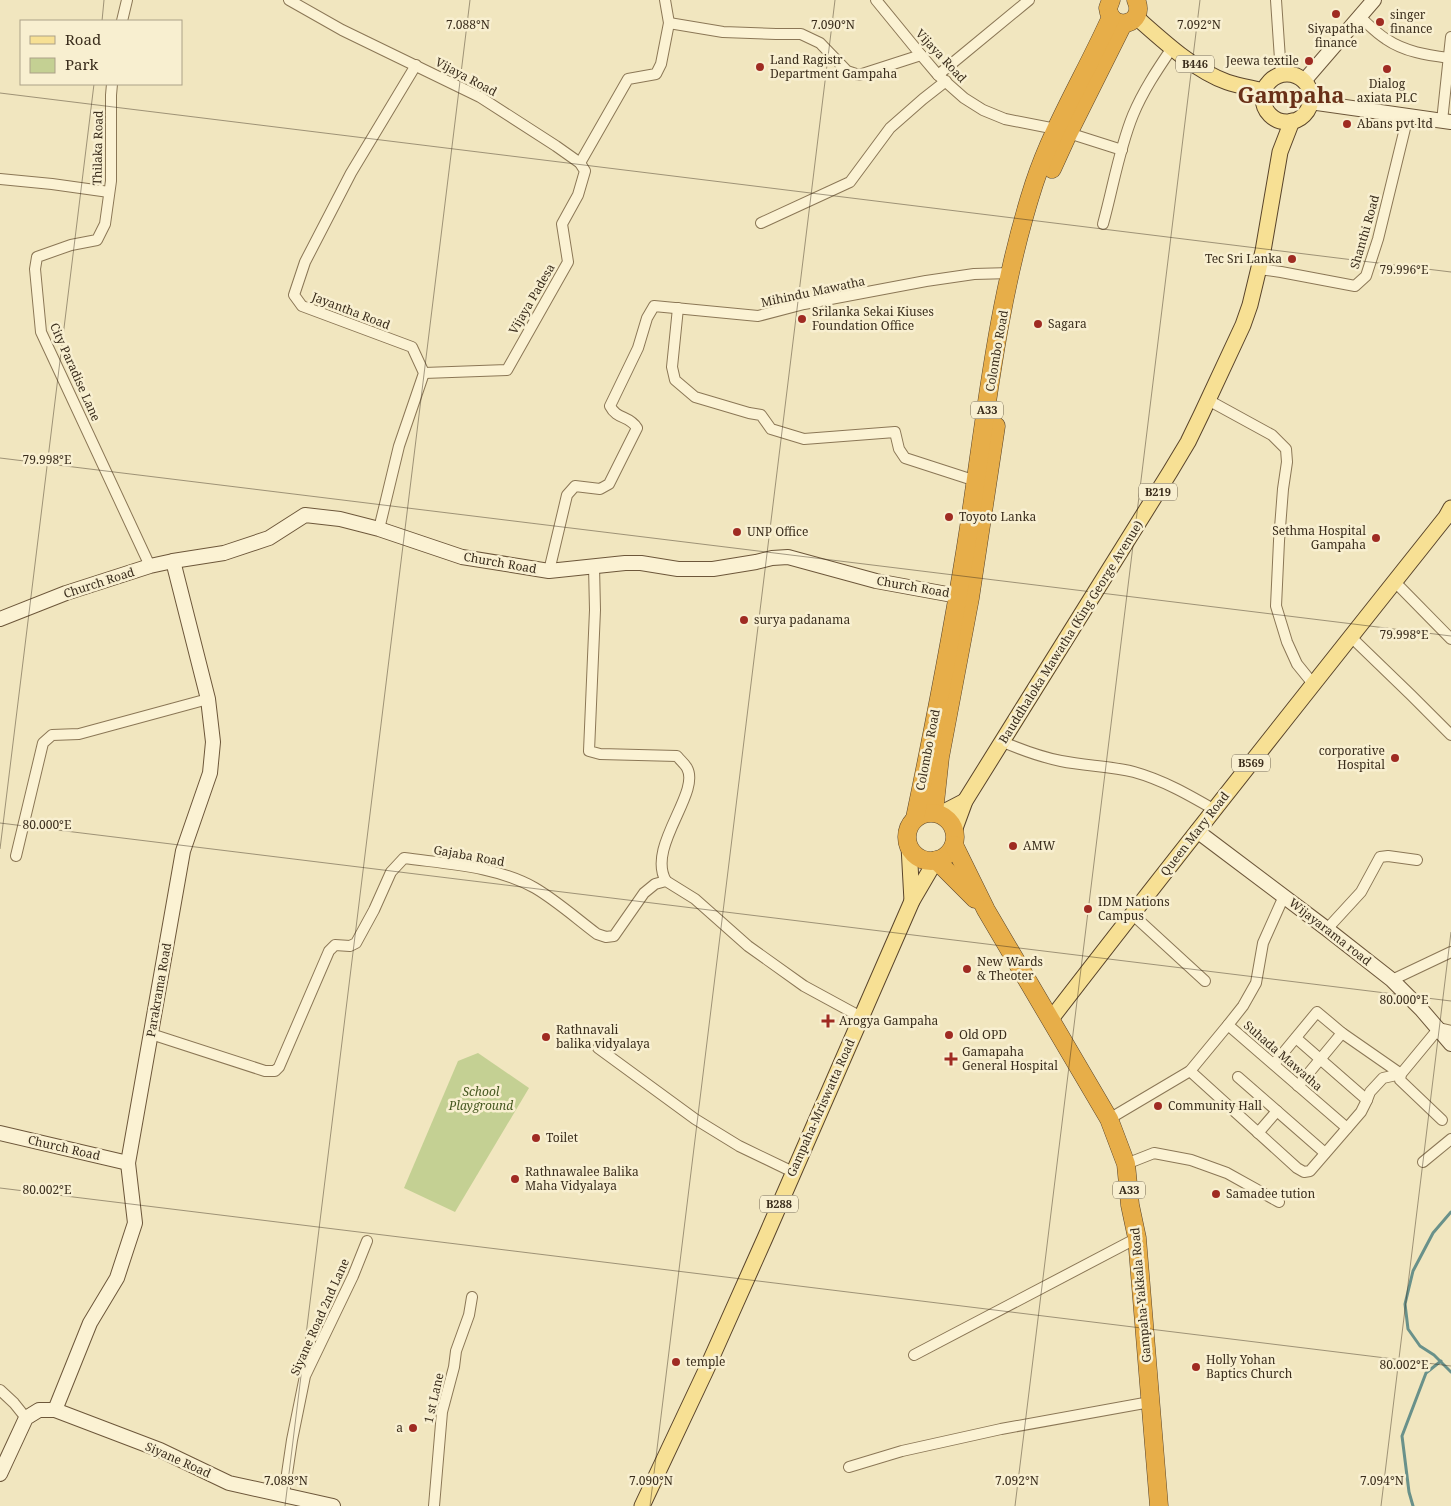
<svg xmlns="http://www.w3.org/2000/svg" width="1451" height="1506" font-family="'Noto Serif',serif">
  <rect width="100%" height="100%" fill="#f1e6bf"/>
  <path fill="#c4d093" d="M478,1053L529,1088L455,1212L404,1188L458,1061Z"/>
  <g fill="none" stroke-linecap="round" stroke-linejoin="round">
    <g stroke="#69918a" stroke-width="3">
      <path d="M1451,1212L1433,1233L1413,1271L1405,1304L1408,1329L1420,1346L1434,1355L1451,1372"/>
      <path d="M1413,1506L1409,1492L1402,1436L1426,1373L1441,1361"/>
    </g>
    <defs>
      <g id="street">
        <path d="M289,0L342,30L480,97L556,146L580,163L585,171L578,195L562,224L568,262L507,370L424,373"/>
        <path d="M876,0L921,55L938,75L964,98L983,110L1005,119L1056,129L1122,150"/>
        <path d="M1276,0L1281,74"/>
        <path d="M1359,16C1368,24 1376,33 1386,39C1405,52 1427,55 1449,58"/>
        <path d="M122,21L127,0"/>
        <path d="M669,23L723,32L776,34H801L820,43L847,71L859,75L921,55"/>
        <path d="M938,75L1029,0"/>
        <path d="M112,84L111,95V181L105,224L97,240L71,245L37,257L35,269L41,332L150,566"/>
        <path d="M1442,121L1451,37"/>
        <path d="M580,163L628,79L656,74L661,64L669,23L665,0"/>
        <path d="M0,179L52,184L109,192"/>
        <path d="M761,223L850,182L890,128L923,99L946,81"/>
        <path d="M1103,224C1113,188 1119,149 1133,115C1143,91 1157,70 1172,48"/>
        <path d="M1259,269L1281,272L1355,286L1366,276L1378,239L1408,116"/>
        <path d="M678,308L672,367L675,380L695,397L749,413L761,415L771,429L804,439L895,432L899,449L905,458L976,481"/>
        <path d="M1208,400L1272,435L1286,449L1287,462L1283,489L1279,541L1276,606L1287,642L1297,664L1314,685"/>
        <path d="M379,529L399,446L424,373L412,347L302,306L294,295L305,262L351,173L416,65"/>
        <path d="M594,566L595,610L589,751L600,754L677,756C680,760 685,764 687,768C701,793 646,847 666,881"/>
        <path d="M549,571L567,495L575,486L600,489L609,484L637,428C629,415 617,420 610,406L638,348L647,318L654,306L758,316L804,304L926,281L974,274L1011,273"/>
        <path d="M1395,582L1451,639"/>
        <path d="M1351,637L1411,695L1451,735"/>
        <path d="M1003,742C1022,750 1041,757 1061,761C1086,766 1111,766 1134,772C1163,780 1189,795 1215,810"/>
        <path d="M16,856L43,743L52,735L79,734L208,699"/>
        <path d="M1132,914L1205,981"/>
        <path d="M1327,929L1361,892L1380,857L1388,856L1417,860"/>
        <path d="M1392,980L1451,952"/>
        <path d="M1228,1025L1243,1006L1256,983L1263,943L1284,896"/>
        <path d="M151,1034L265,1071H275L279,1067L329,951L335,945L350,946L356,943L374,910L391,872L404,858C448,864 496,866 535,888C557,901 577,919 597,934L606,937L614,936L644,893L655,884L666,881L695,899L748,946L804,986L861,1017"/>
        <path d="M1296,1038L1367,1100"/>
        <path d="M598,1048L695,1119L739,1146L793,1172"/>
        <path d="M1190,1071L1297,1168L1304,1172L1310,1171L1361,1112L1367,1100L1370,1092L1383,1078L1401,1074L1342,1033L1317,1012L1274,1064"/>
        <path d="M1238,1077L1325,1153"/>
        <path d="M1298,1086L1342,1033"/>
        <path d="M1109,1119L1190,1071L1228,1025L1347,1128"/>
        <path d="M1442,1120L1400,1080L1401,1074L1439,1028L1451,1031"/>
        <path d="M1258,1133L1277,1111"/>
        <path d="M1423,1162L1451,1139"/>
        <path d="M1126,1164L1154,1153L1191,1160L1227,1173L1279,1202"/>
        <path d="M914,1355L1137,1238"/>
        <path d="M0,1390L14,1403L26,1418"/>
        <path d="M849,1467L902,1451L1001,1429L1150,1402"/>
        <path d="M284,1494L292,1440L305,1376L353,1276L367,1241"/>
        <path d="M434,1506L442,1412L454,1367L456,1351L469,1315L472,1297"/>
      </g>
      <g id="secondary">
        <path d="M1304,81L1374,0"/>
        <path d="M1310,102L1451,122"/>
        <path d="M0,619L66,593L150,566L173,561L224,553L269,538L305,515L340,519L379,529L462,557L549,571L625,563H641L678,569H713L756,562L772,558L788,557L876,581L958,596"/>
        <path d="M1197,831L1327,929L1392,980L1421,1009L1451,1044"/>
        <path d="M0,1133L128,1163"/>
        <path d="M55,1410L90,1323L117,1278L135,1223L128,1163L183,851L210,773L213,742L208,699L173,561"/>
        <path d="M0,1474L26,1418L39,1410H55L160,1450L229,1483L333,1506"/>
      </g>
      <g id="primary">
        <path d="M1136,17C1161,39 1195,71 1227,82C1239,86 1252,88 1264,91"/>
        <circle cx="1287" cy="98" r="24"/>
        <path d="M940,814L965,801"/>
        <path d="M954,831L965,801L1170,472L1188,442L1202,413L1243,325L1250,305L1263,251L1280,152L1292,121"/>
        <path d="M909,846L912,901"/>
        <path d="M1051,1019C1181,850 1314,683 1446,517L1451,508"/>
        <path d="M642,1506L707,1368L765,1238L912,901L936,860"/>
      </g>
      <g id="highway">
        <path d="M1111,0L1108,8C1111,34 1147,24 1136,0"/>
        <path d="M1052,169L1068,134L1123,24"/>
        <path d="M934,812L940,757L970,598L996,426"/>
        <circle cx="931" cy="837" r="24"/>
        <path d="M915,818C935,722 954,625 969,527C986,413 998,295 1034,184C1053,126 1086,73 1111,17"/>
        <path d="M954,845L986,910L1109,1119L1126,1164L1130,1205L1137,1238L1159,1506"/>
        <path d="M936,860L975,899"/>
      </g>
    </defs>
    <use href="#street" stroke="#8b7756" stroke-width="12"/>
    <use href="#secondary" stroke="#6d573a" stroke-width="16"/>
    <use href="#primary" stroke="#59442b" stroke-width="17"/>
    <use href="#highway" stroke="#59442b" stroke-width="19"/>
    <use href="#street" stroke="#fbf2d3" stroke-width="10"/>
    <use href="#secondary" stroke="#fbf2d3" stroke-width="14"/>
    <use href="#primary" stroke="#f7e094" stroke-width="15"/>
    <use href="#highway" stroke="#e7ae49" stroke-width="18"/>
  </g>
  <path fill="none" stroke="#3a2d1c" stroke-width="1" stroke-opacity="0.45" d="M102,21L104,0M0,93L1451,272M0,458L1451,636M0,823L1451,1001M0,849L94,84M0,1188L1451,1366M285,1506L470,0M650,1506L835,0M1015,1506L1200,0M1381,1506L1451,932"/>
  <g fill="#9f2b22" stroke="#f8efd0" stroke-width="2">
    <circle cx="1336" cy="14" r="5"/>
    <circle cx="1380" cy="22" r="5"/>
    <circle cx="1309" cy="61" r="5"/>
    <circle cx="760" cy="67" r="5"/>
    <circle cx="1387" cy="69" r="5"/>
    <circle cx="1347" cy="124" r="5"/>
    <circle cx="1292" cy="259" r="5"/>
    <circle cx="802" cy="319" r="5"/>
    <circle cx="1038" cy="324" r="5"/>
    <circle cx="949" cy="517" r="5"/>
    <circle cx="737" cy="532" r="5"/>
    <circle cx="1376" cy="538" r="5"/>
    <circle cx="744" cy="620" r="5"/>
    <circle cx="1395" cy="758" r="5"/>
    <circle cx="1013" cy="846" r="5"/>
    <circle cx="1088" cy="909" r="5"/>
    <circle cx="967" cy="969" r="5"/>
    <path d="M825.5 1013.5h5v5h5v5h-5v5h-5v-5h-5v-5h5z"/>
    <circle cx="949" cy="1035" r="5"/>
    <circle cx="546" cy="1037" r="5"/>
    <path d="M948.5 1051.5h5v5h5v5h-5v5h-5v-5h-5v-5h5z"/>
    <circle cx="1158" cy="1106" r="5"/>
    <circle cx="536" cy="1138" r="5"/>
    <circle cx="515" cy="1179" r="5"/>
    <circle cx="1216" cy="1194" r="5"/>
    <circle cx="676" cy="1362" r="5"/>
    <circle cx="1196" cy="1367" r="5"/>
    <circle cx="413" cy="1428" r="5"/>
  </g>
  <g text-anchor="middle" stroke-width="5" stroke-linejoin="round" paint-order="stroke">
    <g fill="#f8efd0" stroke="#736752" stroke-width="1">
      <rect x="1176" y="55.5" width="38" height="17" rx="4"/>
      <rect x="971" y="401.5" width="32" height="17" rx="4"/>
      <rect x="1139" y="483.5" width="38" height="17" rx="4"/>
      <rect x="1232" y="754.5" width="38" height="17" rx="4"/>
      <rect x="1113" y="1181.5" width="32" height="17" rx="4"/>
      <rect x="760" y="1195.5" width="38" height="17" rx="4"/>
    </g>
    <g font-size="11" font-weight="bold" fill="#3a2d1c">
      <text x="1195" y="68">B446</text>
      <text x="987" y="414">A33</text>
      <text x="1158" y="496">B219</text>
      <text x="1251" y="767">B569</text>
      <text x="1129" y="1194">A33</text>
      <text x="779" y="1208">B288</text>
    </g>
    <g font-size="12" fill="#3a2d1c" stroke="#f8efd0" text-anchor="start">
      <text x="1390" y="19">singer<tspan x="1390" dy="14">finance</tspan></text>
      <text x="1336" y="33" text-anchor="middle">Siyapatha<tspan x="1336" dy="14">finance</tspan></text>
      <text x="770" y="64">Land Ragistr<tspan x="770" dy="14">Department Gampaha</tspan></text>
      <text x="1299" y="65" text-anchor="end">Jeewa textile</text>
      <text x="1387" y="88" text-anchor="middle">Dialog<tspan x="1387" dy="14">axiata PLC</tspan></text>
      <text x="1357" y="128">Abans pvt ltd</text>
      <text x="1282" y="263" text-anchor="end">Tec Sri Lanka</text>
      <text x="812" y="316">Srilanka Sekai Kiuses<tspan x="812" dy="14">Foundation Office</tspan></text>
      <text x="1048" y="328">Sagara</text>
      <text x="959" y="521">Toyoto Lanka</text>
      <text x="1366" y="535" text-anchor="end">Sethma Hospital<tspan x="1366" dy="14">Gampaha</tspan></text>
      <text x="747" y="536">UNP Office</text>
      <text x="754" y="624">surya padanama</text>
      <text x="1385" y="755" text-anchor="end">corporative<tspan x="1385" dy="14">Hospital</tspan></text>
      <text x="1023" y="850">AMW</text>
      <text x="1098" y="906">IDM Nations<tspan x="1098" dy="14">Campus</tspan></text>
      <text x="977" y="966">New Wards<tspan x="977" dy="14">&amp; Theoter</tspan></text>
      <text x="839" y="1025">Arogya Gampaha</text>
      <text x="556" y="1034">Rathnavali<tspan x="556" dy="14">balika vidyalaya</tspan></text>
      <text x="959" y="1039">Old OPD</text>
      <text x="962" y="1056">Gamapaha<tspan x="962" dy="14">General Hospital</tspan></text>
      <text x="1168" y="1110">Community Hall</text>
      <text x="546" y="1142">Toilet</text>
      <text x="525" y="1176">Rathnawalee Balika<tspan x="525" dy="14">Maha Vidyalaya</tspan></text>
      <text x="1226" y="1198">Samadee tution</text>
      <text x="1206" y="1364">Holly Yohan<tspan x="1206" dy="14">Baptics Church</tspan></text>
      <text x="686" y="1366">temple</text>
      <text x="403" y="1432" text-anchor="end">a</text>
    </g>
    <g font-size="12" fill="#3a2d1c" stroke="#f8efd0">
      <text transform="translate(941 56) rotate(47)" y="4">Vijaya Road</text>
      <text transform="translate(466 77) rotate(28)" y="4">Vijaya Road</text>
      <text transform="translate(98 148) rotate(-89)" y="4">Thilaka Road</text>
      <text transform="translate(1365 232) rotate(-74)" y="4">Shanthi Road</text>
      <text transform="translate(813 292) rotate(-12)" y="4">Mihindu Mawatha</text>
      <text transform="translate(532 299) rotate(-60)" y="4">Vijaya Padesa</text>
      <text transform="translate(351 311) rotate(21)" y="4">Jayantha Road</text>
      <text transform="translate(997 351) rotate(-80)" y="4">Colombo Road</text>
      <text transform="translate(75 372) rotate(66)" y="4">City Paradise Lane</text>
      <text transform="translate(500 563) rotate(10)" y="4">Church Road</text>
      <text transform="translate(99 583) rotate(-18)" y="4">Church Road</text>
      <text transform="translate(913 587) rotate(10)" y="4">Church Road</text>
      <text transform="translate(1071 632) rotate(-58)" y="4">Bauddhaloka Mawatha (King George Avenue)</text>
      <text transform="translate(928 750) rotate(-79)" y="4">Colombo Road</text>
      <text transform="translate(1195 834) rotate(-52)" y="4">Queen Mary Road</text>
      <text transform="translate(469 856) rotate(10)" y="4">Gajaba Road</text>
      <text transform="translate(1330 932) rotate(38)" y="4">Wijayarama road</text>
      <text transform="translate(159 990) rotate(-80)" y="4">Parakrama Road</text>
      <text transform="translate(1283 1056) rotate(41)" y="4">Suhada Mawatha</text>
      <text transform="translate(821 1108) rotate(-66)" y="4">Gampaha-Mriswatta Road</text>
      <text transform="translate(64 1148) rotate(13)" y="4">Church Road</text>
      <text transform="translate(1141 1295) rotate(-95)" y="4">Gampaha-Yakkala Road</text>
      <text transform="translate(320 1317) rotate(-66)" y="4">Siyane Road 2nd Lane</text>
      <text transform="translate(434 1398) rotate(-77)" y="4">1 st Lane</text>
      <text transform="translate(178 1460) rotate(24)" y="4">Siyane Road</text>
    </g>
    <g font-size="12" font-style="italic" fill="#465821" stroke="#f8efd0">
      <text x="481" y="1096">School<tspan x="481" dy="14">Playground</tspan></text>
    </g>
    <g font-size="22" font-weight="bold" fill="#693018" stroke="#f8efd0">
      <text x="1291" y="103">Gampaha</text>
    </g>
  </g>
  <g font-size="12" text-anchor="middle" fill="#3a2d1c" stroke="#f8efd0" stroke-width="5" stroke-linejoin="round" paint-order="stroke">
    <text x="468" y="29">7.088°N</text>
    <text x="833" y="29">7.090°N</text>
    <text x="1199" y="29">7.092°N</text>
    <text x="1404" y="274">79.996°E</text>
    <text x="47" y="464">79.998°E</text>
    <text x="1404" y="639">79.998°E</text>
    <text x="47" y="829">80.000°E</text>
    <text x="1404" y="1004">80.000°E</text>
    <text x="47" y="1194">80.002°E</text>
    <text x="1404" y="1369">80.002°E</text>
    <text x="286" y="1485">7.088°N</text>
    <text x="651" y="1485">7.090°N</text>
    <text x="1017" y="1485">7.092°N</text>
    <text x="1382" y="1485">7.094°N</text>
  </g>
  <rect x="20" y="20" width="162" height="65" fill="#f8efd0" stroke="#aca188"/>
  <rect x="30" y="36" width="25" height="8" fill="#f7e094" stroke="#aca188"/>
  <text x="65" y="45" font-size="15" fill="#3a2d1c">Road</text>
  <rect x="30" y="58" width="25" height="15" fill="#c4d093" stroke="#aca188"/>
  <text x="65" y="70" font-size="15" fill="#3a2d1c">Park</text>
</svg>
